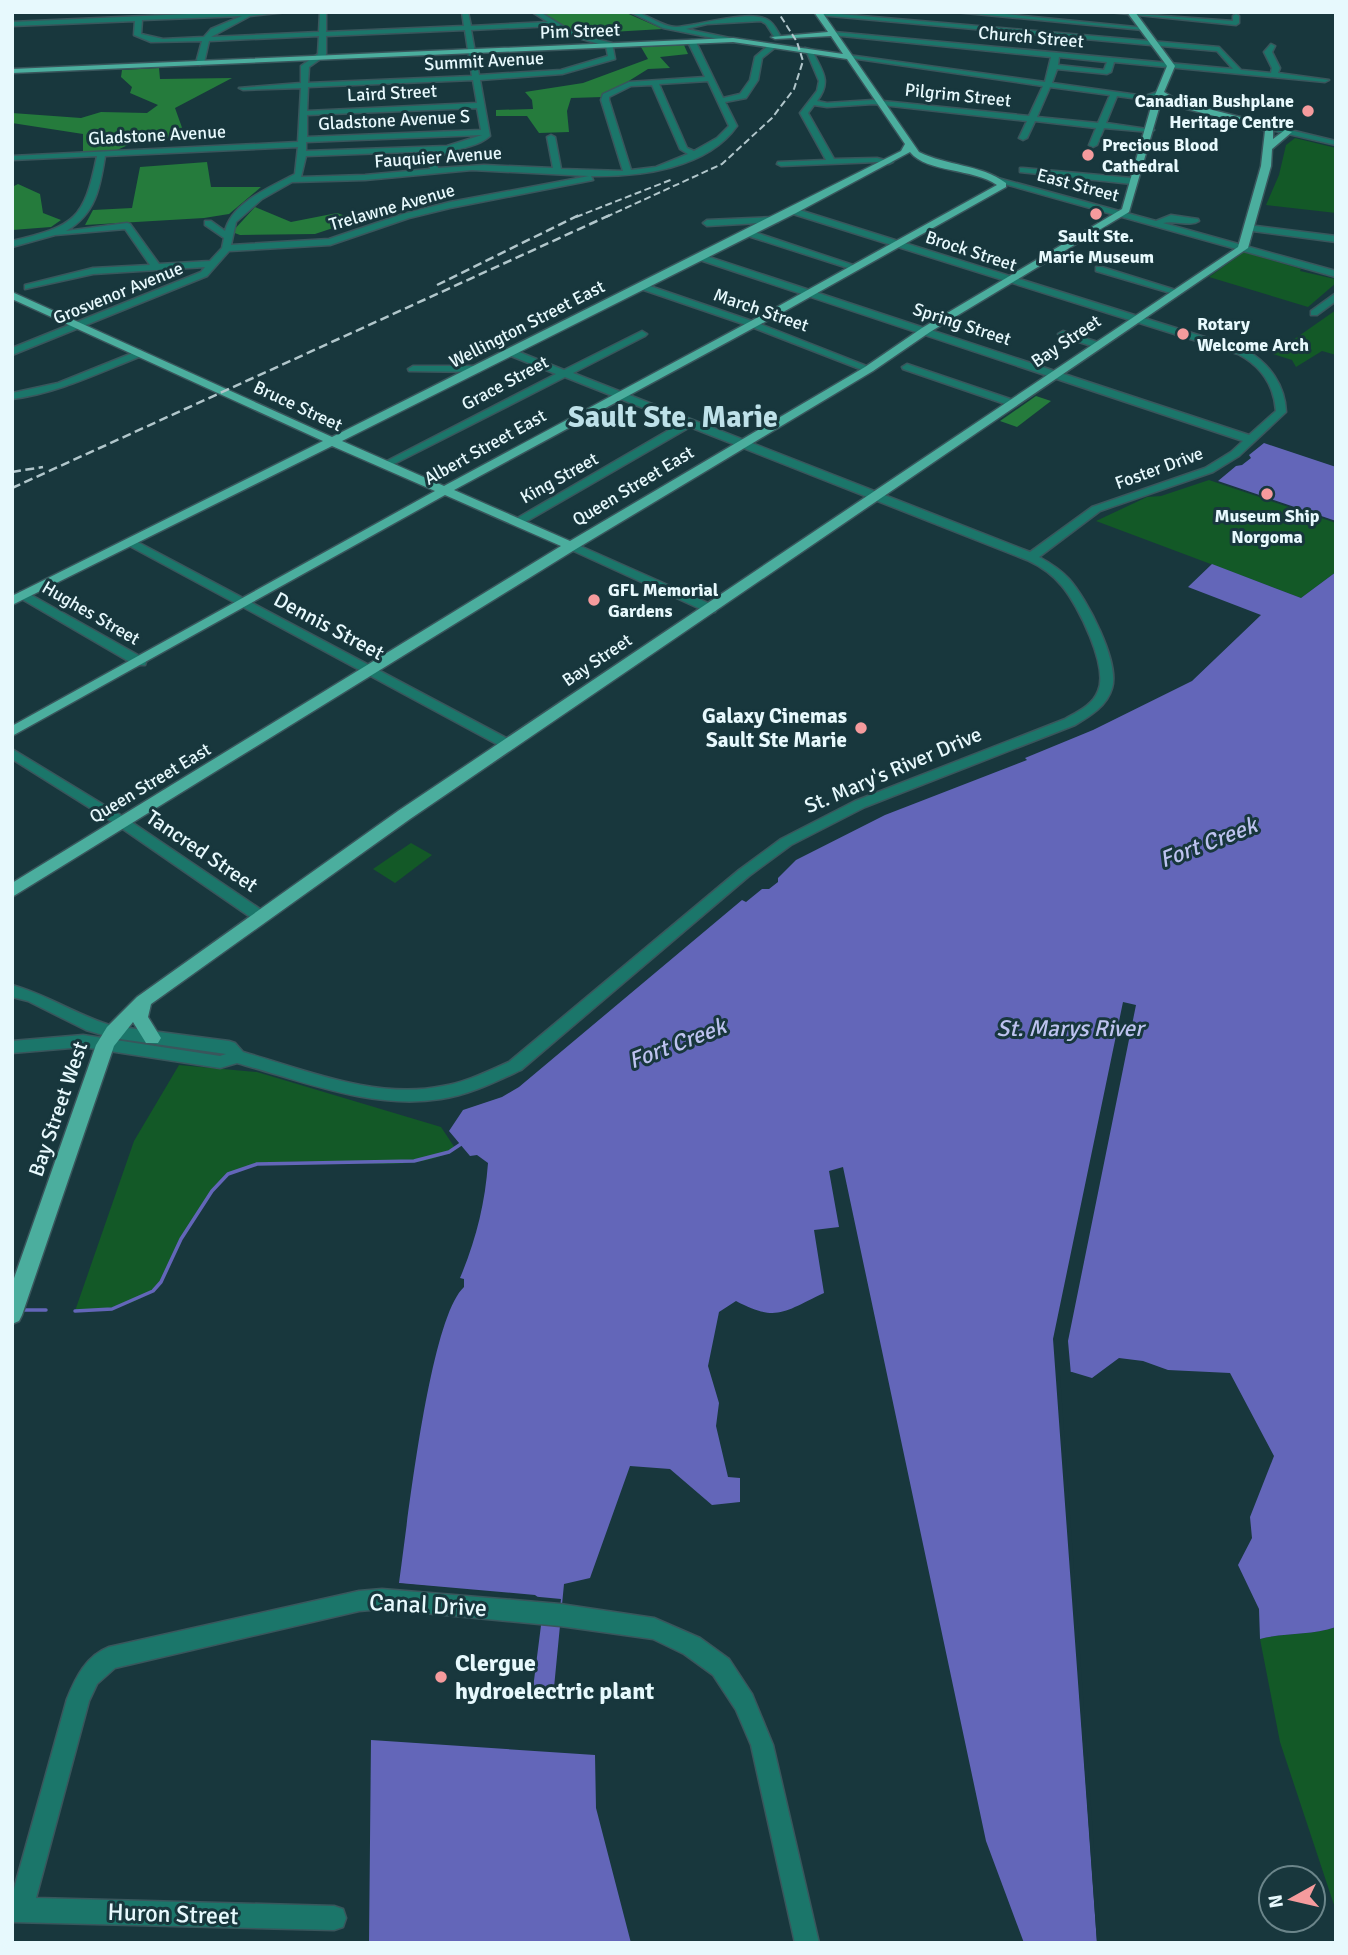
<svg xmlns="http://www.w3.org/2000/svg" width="1348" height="1955" font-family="Signika,sans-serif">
  <rect width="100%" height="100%" fill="#18373d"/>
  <g fill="#135927">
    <path d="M1295,138L1336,148V213L1266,205L1279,175L1286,145Z"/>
    <path d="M1244,252L1301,269L1300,271L1335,279L1336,283L1308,307L1209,277Z"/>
    <path d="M1336,310V355L1322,351L1296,367L1292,360L1273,354Z"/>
    <path d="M1209,480L1336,523V572L1301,598L1096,521L1147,497L1161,496Z"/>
    <path d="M411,843L432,855L395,883L373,869Z"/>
    <path d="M179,1065L257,1072L441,1127L455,1148C408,1184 290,1143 230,1174C219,1179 209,1195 203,1205C195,1217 186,1229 180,1241C173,1255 169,1272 159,1284C140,1307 103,1310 75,1311L134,1141Z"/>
    <path d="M1336,1627V1911L1280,1742L1260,1639C1287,1632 1310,1636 1336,1627Z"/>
  </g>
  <g fill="#257b3c">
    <path d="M539,12H624L663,29L576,34Z"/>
    <path d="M684,45L688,54L660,57L670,68L648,69L603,97L571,98L567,111L569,132L539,133L527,116H496V110L533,109L532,100L525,92L583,83L648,59L641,47Z"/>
    <path d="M159,68L160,79L232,78L175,108L185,136L137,141L117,150L83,153V134L12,123V113L81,118L101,112L147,113L158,105L130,93L132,87L121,77L122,70Z"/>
    <path d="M207,162L211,187H261L229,214L204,218L85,225L93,210L132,208L140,167Z"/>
    <path d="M18,184L40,194L43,213L61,220L51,227L12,230V187Z"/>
    <path d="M255,207L291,222L337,213L357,220L315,234L240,235L232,232Z"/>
    <path d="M1036,396L1051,401L1017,427L1000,421Z"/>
  </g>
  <g fill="#6366b9">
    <path d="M1264,443L1336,467V521L1218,481L1236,466L1242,465L1251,458L1249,455Z"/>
    <path d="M1212,564L1301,598L1336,572V1627C1310,1636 1287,1632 1260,1639L1259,1609L1238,1565L1252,1538L1250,1517L1274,1456L1230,1373L1168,1370L1143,1361L1119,1358L1092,1378L1072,1372L1057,1371L1097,1943H1024L986,1841L843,1167L829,1171L839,1227L814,1230L824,1293C785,1311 777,1323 736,1301L719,1312L708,1366L719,1403L716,1426L728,1477L740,1478V1502L712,1505L670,1469L630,1466L590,1578L564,1584L553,1698L532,1696L544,1602L535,1595L399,1583C407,1527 429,1319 464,1287V1279L460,1278C476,1240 485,1204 488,1163L477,1155L470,1156L449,1131L463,1110L502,1097L519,1087L742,900L746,902L762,889H769L778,882V878L796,860L885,815L1027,760L1025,758L1093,730L1192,681L1261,615L1188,587Z"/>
    <path d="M371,1740L595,1755L596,1808L631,1943H369Z"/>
  </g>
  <g fill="#18373d">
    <path d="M1123,1002L1136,1005L1068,1341L1071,1375H1060L1098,1904L1100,1943H1097L1053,1339Z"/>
    <path d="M395,1583L561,1599L558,1626L534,1599L398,1587Z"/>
  </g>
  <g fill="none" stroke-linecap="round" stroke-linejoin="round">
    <g stroke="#6366b9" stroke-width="3.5">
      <path d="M21,1310H46"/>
      <path d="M75,1311L112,1309L153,1291L161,1282L181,1239L212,1191L228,1174L257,1164L414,1161L449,1152L464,1142"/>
    </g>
    <defs>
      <g id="minor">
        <path d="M232,12H287L250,16L211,37L319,32L320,12H326V32L464,26L462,12H468L471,26L548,22L532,12H540L576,34L612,43L615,59L562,74L480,80L490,136C477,148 454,148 438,157V168L484,165L553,168L547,137L551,135L555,137L561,169L623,171L601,100L603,94L629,82L705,77L688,42L692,40L696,42L723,98L740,94L750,80L755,57L770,44L777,46L762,58L758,80L746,98L725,102L737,126C707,169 639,177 591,176L593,180L450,208L409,218L330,245L229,251L207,276L12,355V348L201,272L205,267L93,274L25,289V285L93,268L150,265L125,229L55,235L12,247V241C75,226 84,220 97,156L12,160V156L298,142L301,88L243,90L239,88L301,83V66L318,54L319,36L209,41L204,63L200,65L196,63L202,41L151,42L134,35L135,21L12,26V22ZM242,16L211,29L204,37L163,39L141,34L142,20ZM554,26L572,36L606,46L608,56L561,70L479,75L471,30ZM465,30L472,76L308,83L309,67L326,55V36ZM473,80L477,103L307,111L308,87ZM708,81L729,126L717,138L694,151L687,148L659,84ZM652,85L680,149L688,154L656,167L631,170L609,100V97L631,86ZM477,108L481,130L307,137V115ZM482,135L447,146L306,151V142ZM298,147L295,174C271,187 232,202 225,231L211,221H205V225L224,238L222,248L210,261L159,264L130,224L127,223L66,231C96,214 100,187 105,156ZM437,151L430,156V169L365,175L301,177L306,156ZM472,170L589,176L450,202L403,214L329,239L231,245L236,222L262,199L292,182L365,180Z"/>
        <path d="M630,12C647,12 660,27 676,27C697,26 750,9 768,20C774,23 777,31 781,37L775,38L766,24L761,21L707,24L686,29L735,39L733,42L663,28Z"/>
        <path d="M816,12L1219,47L1241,70L1271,73L1272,68L1264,52L1271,44L1275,46L1272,52L1280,68L1278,73L1329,80L1325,82L1114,62L1111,72L1107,74L1057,69L1052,83L1145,96L1160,91L1164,93L1146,100L1117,96L1106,123L1154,130L1150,132L1104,128L1097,145L1093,147L1089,145L1096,128L1035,121L1027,138L1023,140L1019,138L1027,121L873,104L827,107L814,105L808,113L834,159L877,158L893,162L889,164L877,162L781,166L777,164L778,162L826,160L800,113L817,91L819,81L805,48L812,50C821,70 833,80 817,101L827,103L873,100L1029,116L1043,86L844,57L848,55L1045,82L1051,57L832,35L834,32L1233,69L1217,51L819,15ZM1059,57L1107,62L1104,70L1058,65ZM1050,87L1110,95L1098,123L1037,117Z"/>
        <path d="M955,12H984L1146,28L1143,30Z"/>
        <path d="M1109,12L1233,21V16L1236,14L1239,16V23L1236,25Z"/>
        <path d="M1261,123L1336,141V145L1258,127Z"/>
        <path d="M1023,168L1132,178L1136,181L1132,184L1020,172V168Z"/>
        <path d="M987,175L1156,221L1171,215L1198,219L1199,221C1190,227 1175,220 1163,223L1336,271V277L987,179Z"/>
        <path d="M793,208L1246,350C1269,363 1285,385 1286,412L1239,456L1213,472L1100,511L1039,557C1050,563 1061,570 1069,579C1087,599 1120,662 1112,688C1107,706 1090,716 1075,725L865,807L791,845L749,876L521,1070C495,1082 469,1095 441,1099C371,1110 303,1081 237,1063L220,1068L83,1047L12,1053V1041L83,1035L220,1056L226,1054L113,1038L86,1030L28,1001L12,997V985C48,995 78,1016 113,1026L229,1041L235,1043L243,1052C306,1070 376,1100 443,1086C467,1082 488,1071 509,1062L739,870L781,839L855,801L1065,719C1077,712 1093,705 1098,691C1109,667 1078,605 1062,586C1052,574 1040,566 1027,560L690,427L522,524H514V520L681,423L565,377L390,466L381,464L556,374L506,354V350H514L564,370L642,331L647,334L645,336L573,373L1030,552L1092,507L1205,468L1231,452L1243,441L697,259L695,257L700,254L1249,435L1276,411C1274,385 1261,366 1238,354L790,213V209Z"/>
        <path d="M775,217L779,220L778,222L707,226L703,223L707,220Z"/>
        <path d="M1248,225L1336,236V242L1245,230L1244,228Z"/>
        <path d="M745,231H751L859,267L851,269L745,235Z"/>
        <path d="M1096,267H1102L1182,292L1174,294L1096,271Z"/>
        <path d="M641,283L755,322L874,369L865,371L749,326L638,288L636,286Z"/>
        <path d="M1336,293V301L1317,315H1311V311Z"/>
        <path d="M1063,331L1101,343L1103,345L1098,348L1060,336L1058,334Z"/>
        <path d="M140,350L145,353L144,355C100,372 59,393 12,399V393L58,383Z"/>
        <path d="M907,364L1016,401L1017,403L1008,405L903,369L902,367Z"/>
        <path d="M413,366H479L484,369L479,372L409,371L408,369Z"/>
        <path d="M130,538L514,742L516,745L514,748H504L126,544L124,542Z"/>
        <path d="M571,542L715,606L717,609L715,612H707L567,548L565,546Z"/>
        <path d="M24,591L145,659L146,662L145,665H135L20,598V592Z"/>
        <path d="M12,749L127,819L266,913L269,917L266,921H256L117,825L12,759Z"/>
        <path d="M382,1589L560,1604L654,1618L700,1638L729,1659L752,1694L773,1745L819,1943H795L751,1745L736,1710L713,1675L684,1654L653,1639L560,1626L382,1609L359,1611L115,1668L97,1684L89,1701L36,1898L334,1906L343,1909L346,1918L343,1927L334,1930L12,1922V1896L67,1699C76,1677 86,1656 109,1647L359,1591Z"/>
      </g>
      <path id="major" d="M814,12H822L919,152C947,166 980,164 1006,183V187L785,311L454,490L570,541L865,367L922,328L1122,209L1153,100L1167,66L1127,12H1135L1175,66L1164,92L1181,102L1264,123L1273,130V139L1285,130L1292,132L1272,149L1271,166L1248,248L410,819L151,1004L148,1017L161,1038L158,1043H146L133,1022L114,1046L22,1315L19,1321L12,1324V1284L96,1045L107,1027L137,997L398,811L1238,247L1261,166L1265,131L1258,127L1175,106L1162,98L1129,212L930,332L873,371L576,549L12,897V883L561,546L445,495L12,736V726L435,491L332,446L12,605V596L323,441L12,299V292L332,437L901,151L905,144L847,59L733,42L12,73V69L733,38L843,54L831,36L775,39L771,37L828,32ZM910,152C927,173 973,168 997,185L777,307L444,486L342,441L796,213Z"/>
    </defs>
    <use href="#minor" stroke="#39565c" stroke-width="3"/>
    <use href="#major" stroke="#39565c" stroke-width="3"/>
    <use href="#minor" fill="#1b766a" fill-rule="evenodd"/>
    <use href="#major" fill="#4bae9e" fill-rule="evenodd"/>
    <g stroke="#b1c6cb" stroke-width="2" stroke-dasharray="7 3.5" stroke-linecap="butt">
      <path d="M576,217L673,179"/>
      <path d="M606,217L722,164L772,118L794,89L803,61L797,42L778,12"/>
    </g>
    <g stroke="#b1c6cb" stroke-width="2.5" stroke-dasharray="9 4.5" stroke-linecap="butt">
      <path d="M437,285L579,215"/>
      <path d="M12,472L43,467"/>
      <path d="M12,488L610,215"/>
    </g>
  </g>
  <g fill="#f59b9d" stroke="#18373d" stroke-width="2.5">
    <circle cx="1308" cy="111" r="7"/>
    <circle cx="1088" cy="155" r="7"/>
    <circle cx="1096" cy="214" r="7"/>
    <circle cx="1183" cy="334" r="7"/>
    <circle cx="1267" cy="494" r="7"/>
    <circle cx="594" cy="600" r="7"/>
    <circle cx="861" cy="728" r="7"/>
    <circle cx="441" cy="1677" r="7"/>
  </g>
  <g text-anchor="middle" stroke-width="6" stroke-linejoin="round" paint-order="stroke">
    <g font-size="18" fill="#e7f9fd" stroke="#18373d">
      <text transform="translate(580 31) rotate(-2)" y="6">Pim Street</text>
      <text transform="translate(1031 37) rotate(5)" y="6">Church Street</text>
      <text transform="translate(484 61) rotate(-3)" y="6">Summit Avenue</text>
      <text transform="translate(392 93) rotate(-3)" y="6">Laird Street</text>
      <text transform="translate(958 95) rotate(6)" y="6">Pilgrim Street</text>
      <text transform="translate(394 120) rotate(-3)" y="6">Gladstone Avenue S</text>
      <text transform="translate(157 135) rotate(-3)" y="6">Gladstone Avenue</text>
      <text transform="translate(438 157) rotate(-4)" y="6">Fauquier Avenue</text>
      <text transform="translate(1078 185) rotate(15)" y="6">East Street</text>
      <text transform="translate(392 207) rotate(-16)" y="6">Trelawne Avenue</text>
      <text transform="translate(971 251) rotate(18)" y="6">Brock Street</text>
      <text transform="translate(118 293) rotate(-22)" y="6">Grosvenor Avenue</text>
      <text transform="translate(761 310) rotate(19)" y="6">March Street</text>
      <text transform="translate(527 324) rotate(-27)" y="6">Wellington Street East</text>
      <text transform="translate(962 324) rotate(18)" y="6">Spring Street</text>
      <text transform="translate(1066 341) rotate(-34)" y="6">Bay Street</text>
      <text transform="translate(505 383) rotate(-28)" y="6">Grace Street</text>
      <text transform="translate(298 406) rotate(25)" y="6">Bruce Street</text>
      <text transform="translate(485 447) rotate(-29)" y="6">Albert Street East</text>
      <text transform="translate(1159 468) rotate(-20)" y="6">Foster Drive</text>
      <text transform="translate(559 478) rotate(-29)" y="6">King Street</text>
      <text transform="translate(633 486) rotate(-31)" y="6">Queen Street East</text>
      <text transform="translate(91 613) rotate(30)" y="6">Hughes Street</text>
      <text transform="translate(597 660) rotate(-34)" y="6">Bay Street</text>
      <text transform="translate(150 783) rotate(-31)" y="6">Queen Street East</text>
    </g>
    <g font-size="18" font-weight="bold" fill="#e7f9fd" stroke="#18373d" text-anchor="start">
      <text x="1294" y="107" text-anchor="end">Canadian Bushplane<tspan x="1294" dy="21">Heritage Centre</tspan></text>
      <text x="1102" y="151">Precious Blood<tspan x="1102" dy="21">Cathedral</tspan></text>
      <text x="1096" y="242" text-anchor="middle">Sault Ste.<tspan x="1096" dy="21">Marie Museum</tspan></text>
      <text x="1197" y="330">Rotary<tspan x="1197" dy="21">Welcome Arch</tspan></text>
      <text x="1267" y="522" text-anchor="middle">Museum Ship<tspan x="1267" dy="21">Norgoma</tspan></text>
      <text x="608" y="596">GFL Memorial<tspan x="608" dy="21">Gardens</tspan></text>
    </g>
    <g font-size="21" fill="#e7f9fd" stroke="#18373d">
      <text transform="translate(329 626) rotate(28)" y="7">Dennis Street</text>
      <text transform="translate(893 770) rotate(-23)" y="7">St. Mary's River Drive</text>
      <text transform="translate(202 851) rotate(34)" y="7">Tancred Street</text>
      <text transform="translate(58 1109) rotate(-71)" y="7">Bay Street West</text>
    </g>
    <g font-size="21" font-weight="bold" fill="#e7f9fd" stroke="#18373d" text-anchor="end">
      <text x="847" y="723">Galaxy Cinemas<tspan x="847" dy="24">Sault Ste Marie</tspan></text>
    </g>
    <g font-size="23" font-style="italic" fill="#bdc3ef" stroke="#18373d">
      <text transform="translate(1208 842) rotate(-21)" y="8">Fort Creek</text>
      <text x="1070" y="1036">St. Marys River</text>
      <text transform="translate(677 1043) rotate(-21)" y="8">Fort Creek</text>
    </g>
    <g font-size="24" fill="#e7f9fd" stroke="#18373d">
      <text transform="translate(428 1605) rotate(3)" y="8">Canal Drive</text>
      <text transform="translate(173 1914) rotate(2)" y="8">Huron Street</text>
    </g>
    <g font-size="24" font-weight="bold" fill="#e7f9fd" stroke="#18373d" text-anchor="start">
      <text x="455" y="1671">Clergue<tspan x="455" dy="28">hydroelectric plant</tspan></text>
    </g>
    <g font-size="30" font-weight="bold" fill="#bee1e9" stroke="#18373d">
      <text x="673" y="427">Sault Ste. Marie</text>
    </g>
  </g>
  <rect width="1348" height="1955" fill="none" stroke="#e7f9fd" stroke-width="28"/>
  <g transform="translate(1292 1899) rotate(262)"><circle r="33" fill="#18373d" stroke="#6b858a" stroke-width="2"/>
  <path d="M0-5L12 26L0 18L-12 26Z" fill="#f59b9d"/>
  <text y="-10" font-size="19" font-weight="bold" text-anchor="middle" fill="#e7f9fd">N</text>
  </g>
</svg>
